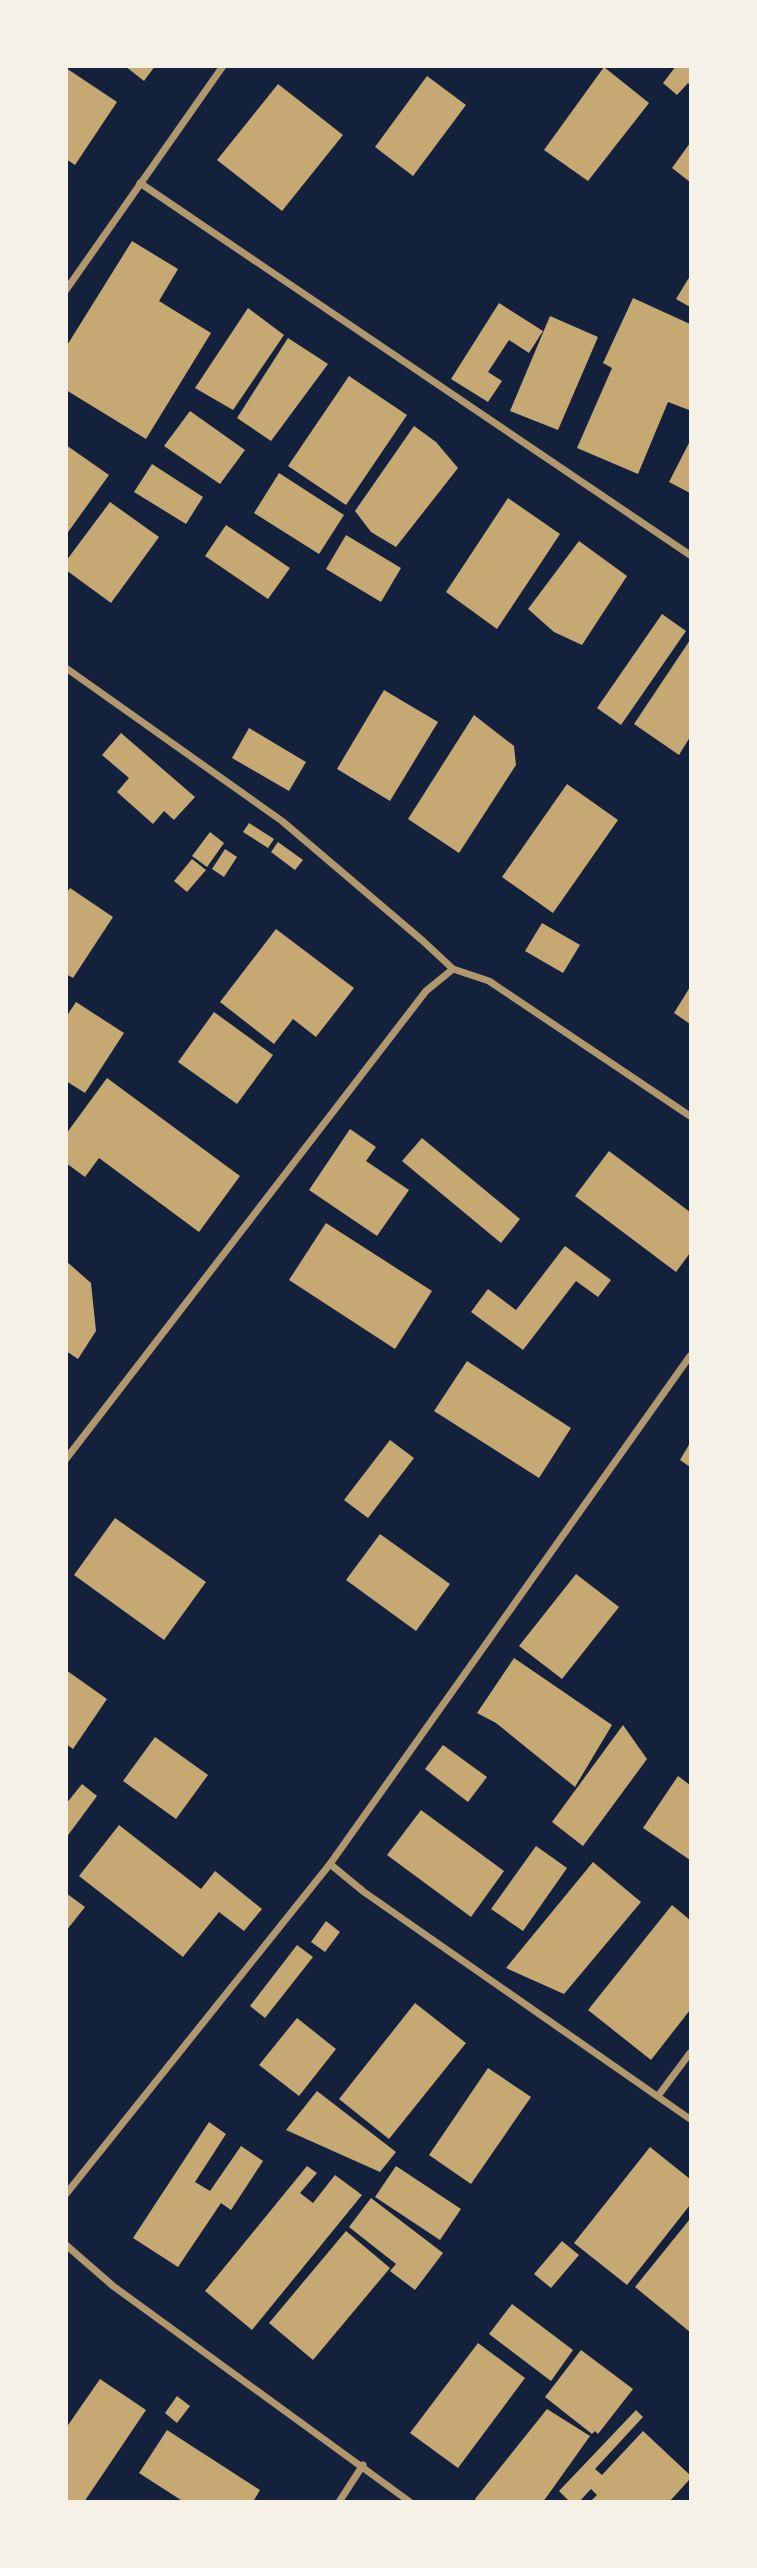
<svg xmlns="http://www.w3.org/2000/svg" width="757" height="2568" font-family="Jost,sans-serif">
  <rect width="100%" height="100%" fill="#14213d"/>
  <g fill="#c6a872">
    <path d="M125,66H155L144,81Z"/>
    <path d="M676,66H690V85L688,83L677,95L663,83Z"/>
    <path d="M604,67L649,103L588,181L544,150Z"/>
    <path d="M66,68L117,102L75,165L66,159Z"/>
    <path d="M427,76L466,105L413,176L375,147Z"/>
    <path d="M278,84L343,135L282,211L217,160Z"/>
    <path d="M690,143V182L672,168Z"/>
    <path d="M132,241L178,269L159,301L211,333L146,439L66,390V347Z"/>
    <path d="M690,276V307L676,299Z"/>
    <path d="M633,298L690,324V406L689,410L668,402L638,474L577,448L612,368L603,363Z"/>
    <path d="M499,303L543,331L529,353L509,340L488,372L502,381L488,402L451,379Z"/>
    <path d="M248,308L284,335L233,410L195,388Z"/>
    <path d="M550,316L598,337L558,430L510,411Z"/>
    <path d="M288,338L328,364L271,441L237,418Z"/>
    <path d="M349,376L407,415L346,505L288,466Z"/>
    <path d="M190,411L245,450L220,484L164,446Z"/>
    <path d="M414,426L436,442L458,468L396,547L371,532L355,511Z"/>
    <path d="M690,441V493L669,482Z"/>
    <path d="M66,445L109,475L66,535Z"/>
    <path d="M152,464L203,497L186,524L134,492Z"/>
    <path d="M279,473L344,515L319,554L254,513Z"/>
    <path d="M508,498L560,534L497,629L446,592Z"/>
    <path d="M110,502L159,537L111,603L66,570V561Z"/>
    <path d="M226,525L290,568L268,599L205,556Z"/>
    <path d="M346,535L401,568L381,602L326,569Z"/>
    <path d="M579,541L627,576L582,645L554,632L528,609Z"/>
    <path d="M662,614L686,631L621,725L597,708Z"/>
    <path d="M690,640V737L679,755L634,724Z"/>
    <path d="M384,690L438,722L390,801L337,769Z"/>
    <path d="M474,715L514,746L516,765L459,853L408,819Z"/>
    <path d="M249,728L306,762L289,791L232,758Z"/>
    <path d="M121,733L195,797L174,820L164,811L153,824L117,792L129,778L102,755Z"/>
    <path d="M567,784L618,820L553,913L502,877Z"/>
    <path d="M249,823L274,839L268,848L243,832Z"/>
    <path d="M210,832L224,843L207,867L192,856Z"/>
    <path d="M278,842L303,860L295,870L271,852Z"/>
    <path d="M225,849L237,857L224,877L212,869Z"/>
    <path d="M192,859L206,870L187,892L174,881Z"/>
    <path d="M70,888L113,917L73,978L66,974V894Z"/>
    <path d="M542,923L580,945L563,973L525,951Z"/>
    <path d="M276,929L354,988L316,1037L293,1019L274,1044L220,1002Z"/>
    <path d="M690,987V1024L674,1013Z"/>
    <path d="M76,1002L124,1033L85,1093L66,1081V1017Z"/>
    <path d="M214,1012L273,1055L237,1104L178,1062Z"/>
    <path d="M107,1078L240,1176L199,1232L99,1158L85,1177L66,1163V1134Z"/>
    <path d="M350,1129L376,1147L366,1161L409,1190L377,1236L309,1190Z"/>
    <path d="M422,1138L520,1219L501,1243L402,1161Z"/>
    <path d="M609,1151L690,1212V1253L676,1272L575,1196Z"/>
    <path d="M326,1223L432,1291L395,1349L289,1280Z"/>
    <path d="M565,1246L611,1280L598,1297L576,1281L523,1350L471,1312L488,1289L516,1310Z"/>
    <path d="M66,1261L91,1283L96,1331L78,1359L66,1351Z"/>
    <path d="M467,1361L571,1428L539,1478L434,1411Z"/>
    <path d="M390,1440L414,1458L368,1518L344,1500Z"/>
    <path d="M690,1443V1467L680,1460Z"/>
    <path d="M115,1518L206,1582L164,1640L74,1575Z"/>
    <path d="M380,1534L450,1584L416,1631L346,1580Z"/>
    <path d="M576,1574L619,1607L562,1679L519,1646Z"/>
    <path d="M514,1658L612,1725L575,1787L496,1723L477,1713Z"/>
    <path d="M66,1670L107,1699L73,1749L66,1744Z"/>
    <path d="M623,1725L647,1759L583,1846L552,1822Z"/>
    <path d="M155,1737L208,1775L176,1819L123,1781Z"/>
    <path d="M443,1745L487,1777L468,1802L425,1769Z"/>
    <path d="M678,1776L690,1785V1860L643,1828Z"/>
    <path d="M82,1784L97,1796L66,1838V1804Z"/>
    <path d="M421,1810L504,1871L471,1917L387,1855Z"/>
    <path d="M119,1825L201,1889L215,1871L262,1909L244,1931L219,1912L183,1957L79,1876Z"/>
    <path d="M536,1846L567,1868L523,1931L491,1909Z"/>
    <path d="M593,1862L641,1902L564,1994L506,1968Z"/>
    <path d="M66,1893L85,1907L66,1931Z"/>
    <path d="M672,1905L690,1920V2010L651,2060L588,2010Z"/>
    <path d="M326,1921L340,1932L325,1952L311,1942Z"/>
    <path d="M297,1945L313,1957L265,2018L250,2006Z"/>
    <path d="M415,2003L466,2043L389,2139L339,2099Z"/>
    <path d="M297,2018L336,2049L299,2096L259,2065Z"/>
    <path d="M488,2068L531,2097L471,2184L429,2155Z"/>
    <path d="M317,2091L396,2152L380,2172L286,2130Z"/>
    <path d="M209,2122L226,2134L195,2182L210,2191L241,2146L263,2161L231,2210L221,2203L178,2267L133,2238Z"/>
    <path d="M650,2147L690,2179V2205L627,2285L574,2243Z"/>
    <path d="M307,2166L317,2173L300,2193L313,2203L335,2175L362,2195L252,2330L205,2291Z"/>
    <path d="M396,2166L461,2209L440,2240L375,2197Z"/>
    <path d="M371,2198L443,2253L415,2290L390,2271L396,2264L349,2227Z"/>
    <path d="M690,2219V2332L635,2287Z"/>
    <path d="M346,2231L390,2268L313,2360L269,2323Z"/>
    <path d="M562,2241L579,2255L551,2288L534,2274Z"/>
    <path d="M512,2304L573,2350L551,2381L489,2334Z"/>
    <path d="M478,2343L525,2378L458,2468L410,2433Z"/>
    <path d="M581,2350L633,2389L598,2434L595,2431L592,2434L545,2397Z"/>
    <path d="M100,2379L146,2410L84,2502H69L66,2500V2428Z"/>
    <path d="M177,2396L190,2406L177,2423L165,2413Z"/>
    <path d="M547,2409L590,2436L543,2502H478L475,2499Z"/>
    <path d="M636,2410L643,2417L595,2469L602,2475L643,2431L690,2475V2479L669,2502H590L597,2495L591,2489L579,2502H570L559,2491Z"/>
    <path d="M167,2430L260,2490L253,2502H184L139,2473Z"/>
  </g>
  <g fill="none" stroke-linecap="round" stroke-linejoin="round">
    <g stroke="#b1986c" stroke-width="7">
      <path d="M140,183L690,555"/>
      <path d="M66,290L223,66"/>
      <path d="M66,668L282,821L423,941L453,969"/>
      <path d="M66,1459L426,991L453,969L489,981L690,1116"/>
      <path d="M330,1864L364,1892L690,2119"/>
      <path d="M658,2096L690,2053"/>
      <path d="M66,2194L330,1864L690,1356"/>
      <path d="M66,2245L113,2286L410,2502"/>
      <path d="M339,2502L363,2465"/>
    </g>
  </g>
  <rect width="757" height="2568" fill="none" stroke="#f6f1e7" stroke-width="136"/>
</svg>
